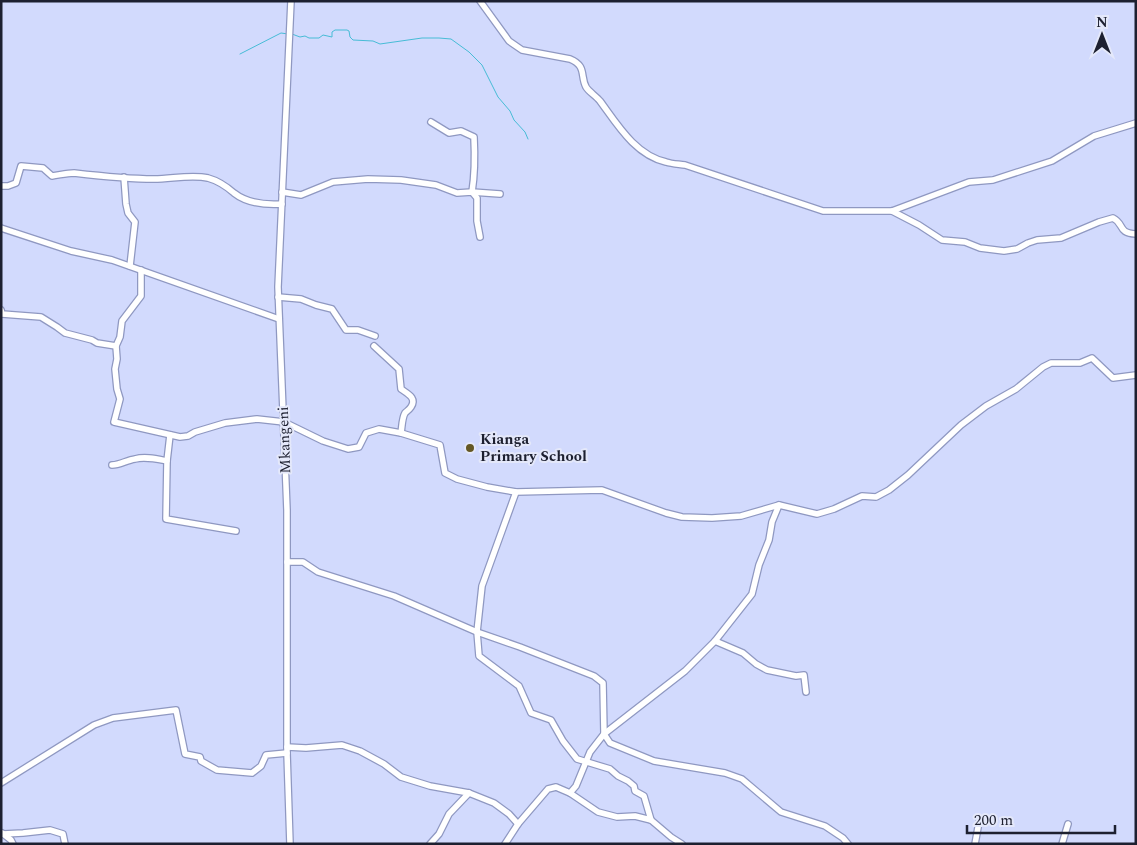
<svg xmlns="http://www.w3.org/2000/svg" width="1137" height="845" font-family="Spectral,serif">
  <rect width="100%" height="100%" fill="#d2dafd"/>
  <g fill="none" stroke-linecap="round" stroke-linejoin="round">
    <g stroke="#47bcd6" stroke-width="1">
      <path d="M292,34L300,37L305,36L309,38H319L323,35L332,37V32L335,30H347L349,31L350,37L353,40L373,41L380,44L422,38H439L451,39L469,52L482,65L498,97L510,111L514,120L525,132L528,139"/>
      <path d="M240,54L281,33L288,34"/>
    </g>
    <defs>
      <g id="minor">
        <path d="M480,1L509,41L522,50L570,59C587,66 580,76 586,87C589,92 596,96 600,101C617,124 635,155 666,162C672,164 678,164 685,165L823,211H892L969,182L993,180L1052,161L1094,136L1136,123"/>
        <path d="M431,122L449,133L461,131L474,137C475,156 475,173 472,192L477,198V221L480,237"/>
        <path d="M124,177L126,204L128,213L135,222L130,266"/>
        <path d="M1,186H8L16,183L21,166L43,168L52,176C60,175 66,173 74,173C100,176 128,179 154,179C172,179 191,174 208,178C219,181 226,186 234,193C248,204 266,205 282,204"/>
        <path d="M282,192L301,195L333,182L368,179L401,180L436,185L457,193L472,192L500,194"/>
        <path d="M892,211L919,225L942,240L965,242L980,248L1004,251L1017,249L1028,243L1037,240L1061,238L1099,222L1113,218C1125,224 1117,233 1136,234"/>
        <path d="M1,228L71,251L112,260L279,319"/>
        <path d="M141,270V296L122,321L120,337L116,346L117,359L115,369L117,389L120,399L114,422L180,437L188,436L195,432L225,423L257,419L284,422L323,441L348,449L359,447L366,433L379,429L401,433L440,445L445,473L457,479L487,487L516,492L602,490L666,513L682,517L712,518L741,516L779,505L817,514L834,509L862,496L876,497L889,490L908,475L961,425L986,406L1016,389L1043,367L1051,363H1080L1092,358L1113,378L1136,375"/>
        <path d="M278,297L301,299L316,305L332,309L346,330H358L375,336"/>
        <path d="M1,310L2,314L41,317L57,327L65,333L92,340L97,343L116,346"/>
        <path d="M374,346L399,369L401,389C408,394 417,398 411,407C409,410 407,411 405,413C402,418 402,427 401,433"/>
        <path d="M167,461L166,519L236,531"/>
        <path d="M112,465C120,465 127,460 135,459C145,456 157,459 167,461L170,435"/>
        <path d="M516,492L482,586L477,632L479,656L519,686L531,713L551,720L563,741L577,759L610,769L618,776L628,781L634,786L635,791L644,796L651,820"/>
        <path d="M287,562H303L318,572L394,596L477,632L520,647L594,676L603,683L604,734L610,743L654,761L725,773L742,779L781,812L825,826L843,838L848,844"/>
        <path d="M715,641L752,594L759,565L769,540L772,522L779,505"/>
        <path d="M287,747L306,748L342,745L360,751L384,764L401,777L430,786L469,793L494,803L509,814L518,824"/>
        <path d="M1,783L94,725L113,718L176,710L185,754L200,757L201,761L217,770L252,773L261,766L266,755L287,753"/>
        <path d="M570,793L576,786L590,752L604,734L685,671L715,641L743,653L756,664L767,670L796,676L804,675L806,692"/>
        <path d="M2,833L11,840L13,844"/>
        <path d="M3,834L23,833L50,830L63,834L65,844"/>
        <path d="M290,844L287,753V510L278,287L291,1"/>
        <path d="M430,844L439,834L449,814L469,793"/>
        <path d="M505,844L518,824L548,789L556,787L570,793L598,812L617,817L635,816L651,820L671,837L682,844"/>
        <path d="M975,844L979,822"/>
        <path d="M1062,844L1068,824"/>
      </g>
    </defs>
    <use href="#minor" stroke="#8f98c1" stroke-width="8"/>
    <use href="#minor" stroke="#fff" stroke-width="5.5"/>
  </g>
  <circle fill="#645724" stroke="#e4e8fa" stroke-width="2" cx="470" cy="448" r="5"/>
  <g text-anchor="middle" stroke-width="4" stroke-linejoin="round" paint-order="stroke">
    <g font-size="15" font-weight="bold" fill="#1d2030" stroke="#e4e8fa" text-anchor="start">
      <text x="480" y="444">Kianga<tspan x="480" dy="17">Primary School</tspan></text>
    </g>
    <g font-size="15" fill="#1d2030" stroke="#e4e8fa">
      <text transform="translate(284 440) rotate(-92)" y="5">Mkangeni</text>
    </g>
  </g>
  <rect width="1137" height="845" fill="none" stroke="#1d2030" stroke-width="5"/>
  <g transform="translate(1102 35)" stroke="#e4e8fa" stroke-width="4" paint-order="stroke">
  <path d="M0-4L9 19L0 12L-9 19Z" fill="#1d2030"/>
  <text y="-8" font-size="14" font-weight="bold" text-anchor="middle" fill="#1d2030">N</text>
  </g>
  <path d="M967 825v8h148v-8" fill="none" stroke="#1d2030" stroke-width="2.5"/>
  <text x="974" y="825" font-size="15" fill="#1d2030" stroke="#e4e8fa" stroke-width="4" paint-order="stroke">200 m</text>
</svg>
